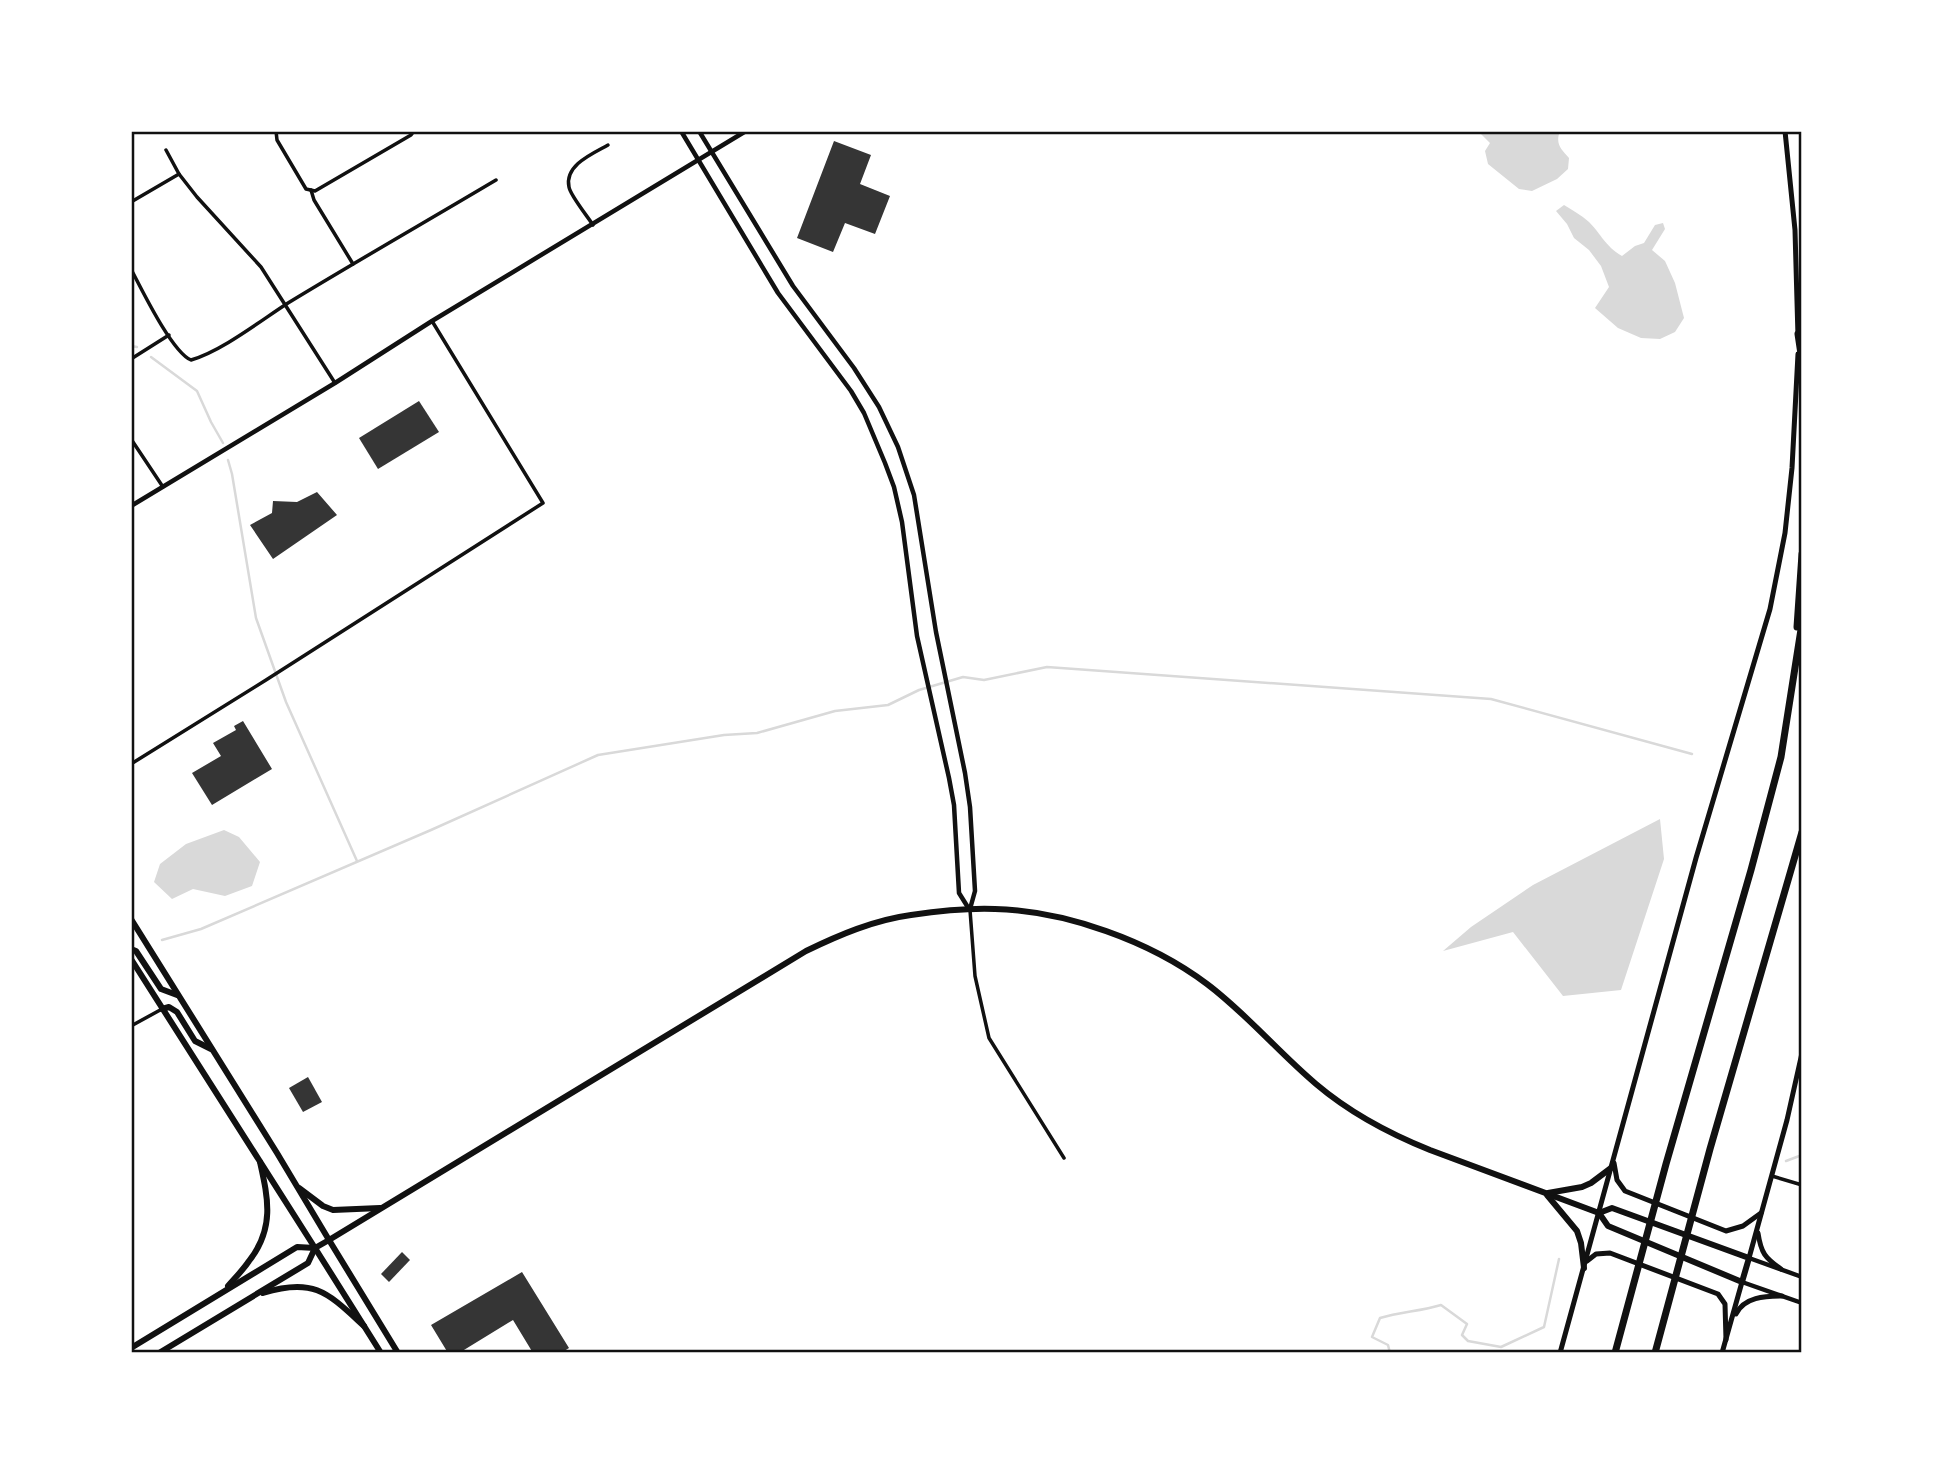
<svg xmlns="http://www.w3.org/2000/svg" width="1933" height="1484" font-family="Poppins,sans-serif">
  <rect width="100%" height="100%" fill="#fff"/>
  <g fill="#d9d9d9">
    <path d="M1478,131H1560C1555,144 1561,149 1569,158L1568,169L1557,179L1532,191L1519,189L1488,164L1485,151L1490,143Z"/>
    <path d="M1564,205C1572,210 1581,215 1589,222C1602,235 1604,245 1622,256L1635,246L1644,243L1655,225L1663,223L1665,229L1652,250L1665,261L1675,283L1684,318L1675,332L1660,339L1641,338L1618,328L1595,308L1609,287L1601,266L1589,250L1574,238L1567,224L1556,211Z"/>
    <path d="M1660,819L1664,859L1621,990L1563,996L1513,932L1443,951L1471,927L1533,885Z"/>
    <path d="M224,830L239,837L260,862L252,886L225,896L193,889L172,899L154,882L160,864L186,844Z"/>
  </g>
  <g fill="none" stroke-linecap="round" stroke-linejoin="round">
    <g stroke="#d9d9d9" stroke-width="2.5">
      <path d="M131,346L137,347"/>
      <path d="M151,357L197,391L211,422L223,443"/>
      <path d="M228,460L232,474L256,618L286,702L357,861"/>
      <path d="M162,940L201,929L431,830L598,755L724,735L757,733L835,711L888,705L919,690L963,677L984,680L1047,667L1491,699L1692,754"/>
      <path d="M1786,1161L1802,1155"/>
      <path d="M1390,1353L1388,1345L1372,1337L1380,1318C1401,1312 1421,1311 1441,1305L1467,1324L1462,1335L1468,1341L1501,1347L1544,1327L1559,1259"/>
    </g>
  </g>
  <g fill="#353535">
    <path d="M834,141L871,155L860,184L890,196L875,234L845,223L833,252L797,238Z"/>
    <path d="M419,401L439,432L378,469L359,438Z"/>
    <path d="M317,492L337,515L273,559L250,525L272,513L273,501L297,502Z"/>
    <path d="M243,721L272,769L212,805L192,773L221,756L213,743L236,730L234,726Z"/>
    <path d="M308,1077L322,1102L303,1112L289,1088Z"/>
    <path d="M402,1252L410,1260L389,1282L381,1274Z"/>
    <path d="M522,1272L569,1348L561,1353H533L513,1320L459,1353H448L431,1325Z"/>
  </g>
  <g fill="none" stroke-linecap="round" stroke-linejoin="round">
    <g stroke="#111" stroke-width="3.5">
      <path d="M276,131L277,140L306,189L315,191L411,135L414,131"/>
      <path d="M166,150L179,174L197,197L261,267L335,383"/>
      <path d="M311,190L314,200L353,264"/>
      <path d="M131,202L179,174"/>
      <path d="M593,225C588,217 570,195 569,187C564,165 594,153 608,145"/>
      <path d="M131,269C142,290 172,352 191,360C222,351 260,321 288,303C357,261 427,221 496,180"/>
      <path d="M131,359L169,335"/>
      <path d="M131,439L163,487"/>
      <path d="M131,764L266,680L543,503L432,321"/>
      <path d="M970,910L975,976L989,1038L1064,1158"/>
      <path d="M131,1026L162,1009"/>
      <path d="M1772,1176L1802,1185"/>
    </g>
    <g stroke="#111" stroke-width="4.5">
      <path d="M681,131L778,293L851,391L864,413L885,463L894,487L902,522L917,636L949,778L954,805L959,893L969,909"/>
      <path d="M699,131L793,286L854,368L879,407L898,447L914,495L936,632L965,773L970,807L975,891L970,909"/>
      <path d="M131,506L335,383L432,321L746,131"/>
      <path d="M1749,1258L1802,1277"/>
      <path d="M1742,1282L1802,1303"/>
    </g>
    <g stroke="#111" stroke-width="5">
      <path d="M1785,131L1795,230L1798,337"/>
      <path d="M1614,1163L1617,1180L1625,1191L1726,1231L1743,1226L1761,1213"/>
      <path d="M1758,1233C1761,1253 1765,1258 1781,1269"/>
      <path d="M1749,1258L1787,1120L1802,1053"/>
      <path d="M1587,1261L1596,1254L1610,1253L1718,1294L1725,1304L1726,1340"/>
      <path d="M1736,1314C1744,1297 1765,1296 1782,1296"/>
      <path d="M1560,1353L1696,858L1770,609L1785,533L1792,468L1798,354"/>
      <path d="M1722,1353L1742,1282"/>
    </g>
    <g stroke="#111" stroke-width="6">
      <path d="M131,919L277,1153L329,1240L806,951C839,935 874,920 911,915C938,911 968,908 995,909C1066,911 1150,941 1207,984C1247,1014 1278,1052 1316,1084C1349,1112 1390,1134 1430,1150L1599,1213L1608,1226L1742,1282L1749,1258L1612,1208L1599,1213"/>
      <path d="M131,949L136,951L161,989L177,995"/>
      <path d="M131,959L315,1248"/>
      <path d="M162,1009L169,1007L177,1012L195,1041L211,1049"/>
      <path d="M299,1188L323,1206L333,1210L380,1208"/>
      <path d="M1548,1193L1582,1187L1591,1183L1611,1168"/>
      <path d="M1547,1195L1577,1231L1581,1243L1584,1268"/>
    </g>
    <g stroke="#111" stroke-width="6">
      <path d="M315,1248L381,1353"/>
      <path d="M228,1286C235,1278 243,1270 249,1261C275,1228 268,1198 260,1162"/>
      <path d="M263,1293C314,1277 328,1293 364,1326"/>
      <path d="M131,1348L297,1247L315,1248"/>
      <path d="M159,1353L308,1263L315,1248L329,1240L398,1353"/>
    </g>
    <g stroke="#111" stroke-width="7">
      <path d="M1798,334L1802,361"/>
      <path d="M1797,627L1802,554"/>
      <path d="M1615,1353L1666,1164L1751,870L1781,757L1802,623"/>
      <path d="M1655,1353L1710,1149L1802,832"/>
    </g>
  </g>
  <rect width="1933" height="1484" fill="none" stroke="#ffffff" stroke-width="266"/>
  <rect x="133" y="133" width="1667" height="1218" fill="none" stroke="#111" stroke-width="2.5"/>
</svg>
